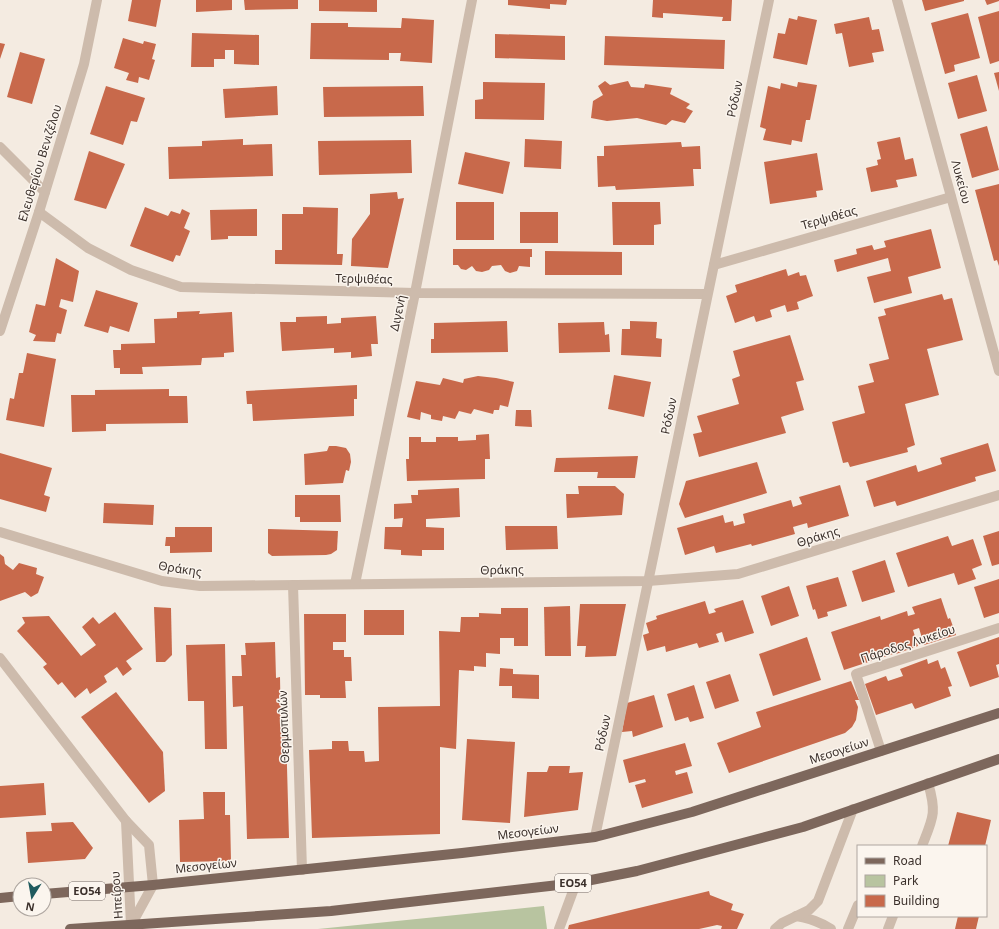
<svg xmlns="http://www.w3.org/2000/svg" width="999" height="929" font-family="'Noto Sans',sans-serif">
  <rect width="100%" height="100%" fill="#f4ebe1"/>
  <path fill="#b8c4a0" d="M544,906L547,929H318Z"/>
  <g fill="#c8694b">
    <path d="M132,0H161L156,27L128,21Z"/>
    <path d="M196,0H232V10L196,12Z"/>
    <path d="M244,0H298V9L245,10Z"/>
    <path d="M319,0H377V12L319,11Z"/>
    <path d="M508,0H567L566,5L550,4V9L508,5Z"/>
    <path d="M653,0H732L731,21H722L723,17L663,13V18L652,17Z"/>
    <path d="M922,0H964V1L925,11Z"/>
    <path d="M985,0H999V1L987,5Z"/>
    <path d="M999,11V61L990,64L978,17Z"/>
    <path d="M968,13L980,58L954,65L955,71L945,74L931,23Z"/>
    <path d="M798,16L817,20L807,65L773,58L778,33L785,34L789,18L797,20Z"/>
    <path d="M869,17L872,30L879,29L884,51L872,53L874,62L849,67L842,33L836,34L834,24Z"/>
    <path d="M402,18L434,20L432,63L400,61L401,53H389V60L310,59L311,23H348V27L401,28Z"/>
    <path d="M192,33L259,35V65L234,64V50H225V59H214V67H191Z"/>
    <path d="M495,34L565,36V60L495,58Z"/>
    <path d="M605,36L725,40L724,69L604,65Z"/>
    <path d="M123,38L143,44L144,41L156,44L152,59L155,60L149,80L139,77L138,83L126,80L129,73L114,68Z"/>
    <path d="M0,43L5,44L0,59Z"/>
    <path d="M20,52L45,59L32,104L7,97Z"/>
    <path d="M999,72V91L994,73Z"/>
    <path d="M977,75L987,111L958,119L948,83Z"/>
    <path d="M605,81L610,85L628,81L631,87L644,88L645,84L672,88L670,94L690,104L686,108L693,111L685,123L672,120L666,125L637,118L607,121L591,118L593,101L603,95L598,86Z"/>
    <path d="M483,82L545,83L544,120L475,119V100L483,99Z"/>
    <path d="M798,82L817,85L810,120H806L802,142L792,140L791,145L763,140L766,129L760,127L768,86L780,89L781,83L797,87Z"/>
    <path d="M106,86L145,98L137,122L131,121L123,145L90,134Z"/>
    <path d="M277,86L278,115L225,118L223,89Z"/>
    <path d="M423,86L424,116L324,117L323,87Z"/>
    <path d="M987,126L999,170L972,178L960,134Z"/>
    <path d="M900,137L905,160L913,158L917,176L896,180L898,187L871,192L866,168L878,165L877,160L881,159L877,142Z"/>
    <path d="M243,139V145L272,144L273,176L169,179L168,147L202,146V141Z"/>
    <path d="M525,139L562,141L561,169L524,167Z"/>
    <path d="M411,140L412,173L319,175L318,141Z"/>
    <path d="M681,142L682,147L700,146L701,169H693L694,186L616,190L615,186L598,187L597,156H604V146Z"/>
    <path d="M89,151L125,164L106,209L74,200Z"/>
    <path d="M465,152L510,162L503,194L458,184Z"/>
    <path d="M817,153L823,190L816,191L817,197L770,204L764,162Z"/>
    <path d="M999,184V266L997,260L994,261L975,190Z"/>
    <path d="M397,192L398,199L404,198L388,268L351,266L352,239L370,214V194Z"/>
    <rect x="456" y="202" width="38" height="38"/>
    <path d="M612,202H660L661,224L654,225V245H613Z"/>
    <path d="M145,207L168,216L171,211L180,214L182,209L190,213L184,228L190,231L180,256L176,255L173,262L130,246Z"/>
    <path d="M303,207L338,208L337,254H343L342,265L275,264V250H282V214H303Z"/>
    <path d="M257,209V236H228V239L211,240L210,210Z"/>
    <rect x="520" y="212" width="38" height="31"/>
    <path d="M931,229L941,268L908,277L912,293L874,303L867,277L891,271L888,258L837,272L834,260L857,254L856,249L872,245L874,250L886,247L884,241Z"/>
    <path d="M453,249H532V257H530V267L519,266L517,271L510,273L505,271L501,265L492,266L489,270L482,272L476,271L472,266L466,270L461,269L458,265H453Z"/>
    <path d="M545,251L622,252V275H545Z"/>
    <path d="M56,258L79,271L73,302L61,299L59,307L67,310L61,334L57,333L55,342L33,341L36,335L29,332L36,304L45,306Z"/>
    <path d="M786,269L788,276L799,272L800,276L806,275L813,296L797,302L799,309L787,312L785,305L770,310L772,317L756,322L754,316L735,323L726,296L737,292L735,285Z"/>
    <path d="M96,290L138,303L129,332L110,326L108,333L84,326Z"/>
    <path d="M942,294L944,300L952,298L963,340L927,349L939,395L905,404L915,445L907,448L908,452L850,467L848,462L843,463L832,422L865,413L858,386L874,382L869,364L889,359L878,317L886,315L884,309Z"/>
    <path d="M200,311L199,314L232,312L234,352L224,353V357L202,358L201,365L142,367L143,374H120V368H114L113,350H121V344L155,343L154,319L177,318V312Z"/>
    <path d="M327,316V324L341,323V318L376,316L378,344H371L372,356L351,358V352L334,353V348L282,351L280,322H296V317Z"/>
    <path d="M507,321L508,352L431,353V339H434V323Z"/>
    <path d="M630,321L657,322L656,338L662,339L661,357L621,355L622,329H630Z"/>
    <path d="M604,322L605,335L609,334L610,352L559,353L558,323Z"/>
    <path d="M790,335L804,380L796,382L804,410L781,417L786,433L699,457L693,434L702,432L697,416L739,404L732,379L740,376L733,351Z"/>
    <path d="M27,353L56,359L44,427L6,420L10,398L14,399L19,373H23Z"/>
    <path d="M614,375L651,382L644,417L608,409Z"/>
    <path d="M478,376L496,378L514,382L508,407L500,405L499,410H494L493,414L474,409L471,414L459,411L455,419L443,416L442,421L431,419V415L421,412L420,420L407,417L416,381L440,385L443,378L463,383L464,379Z"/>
    <path d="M357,385V399H354V416L253,421L252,404H247L246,391Z"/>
    <path d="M169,389V396H187L188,423L106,424V431L72,432L71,395H95V390Z"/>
    <path d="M516,410H531L532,427L515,426Z"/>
    <path d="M489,434L490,459H485V479L407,481L406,459H409V437H421V442H436V437H458V441L476,440V435Z"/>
    <path d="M988,443L996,471L975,477L976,481L897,506L895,501L874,507L866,481L916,465L918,472L942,464L940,458Z"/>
    <path d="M329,446H336L346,448L350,454L351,462L349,471L346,470L343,483L305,485L304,454L327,451Z"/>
    <path d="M0,453L52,468L44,495L50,497L46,512L0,499Z"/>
    <path d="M638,456L635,478H597L598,472H554L556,458Z"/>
    <path d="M757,462L767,493L685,518L679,504L686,481Z"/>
    <path d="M840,485L849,516L808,528L807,523L793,527L795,534L752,546L751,544L716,553L714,546L685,555L677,528L723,515L725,523L733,521L734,526L745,523L743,514L791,500L793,507L802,504L799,497Z"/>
    <path d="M578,486H615L624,494L622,515L567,518L566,494H579Z"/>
    <path d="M459,488L460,517L426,519V527L444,528V550H422V556L401,555V550L384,549L385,527H402L403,518L394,519V504L412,503L411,495H418V490Z"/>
    <path d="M295,495H340L341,522H300V517H295Z"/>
    <path d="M104,503L154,505L153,525L103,523Z"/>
    <path d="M505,526H557L558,549L506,550Z"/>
    <path d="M175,527H212V552L170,553V546H165L166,537H175Z"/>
    <path d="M268,529L338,531L337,550L331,554L326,555L272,556L268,553Z"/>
    <path d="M999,531V564L992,566L983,536Z"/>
    <path d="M948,536L952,546L973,539L982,565L972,569L976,579L958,585L954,573L908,587L896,553Z"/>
    <path d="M0,554L4,557L5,564L13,570L19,563L37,568L36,574L44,577L38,593L31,597L25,592L0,601Z"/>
    <path d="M885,560L895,592L862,602L852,571Z"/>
    <path d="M838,577L847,606L827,612L828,616L818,619L815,609L813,610L806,586Z"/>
    <path d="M999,579V613L984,618L974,587Z"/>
    <path d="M789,586L799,616L771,626L761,596Z"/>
    <path d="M941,598L948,619L950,618L956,635L924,645L919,628L913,630L918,646L896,654L894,648L891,649L893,654L844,670L831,632L880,616L881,620L907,611L908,616L915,614L912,607Z"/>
    <path d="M743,600L754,633L725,642L722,632L716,634L719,642L699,648L697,643L666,652L665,646L647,651L643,635L649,633L646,623L657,619L656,616L705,601L709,614L716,612L714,609Z"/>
    <path d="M580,604H626L616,656L585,657L586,646H577Z"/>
    <path d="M570,606L571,656H545L544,607Z"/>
    <path d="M154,607L171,608L172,655L165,662H156Z"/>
    <path d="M501,608H528V646H514V638H500V654L486,653V667L474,666V671L459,670L456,749L440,747V834L312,838L309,750L332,749V741H348L349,751H364L365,762L379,761L378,707L440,706L439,631L460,632L461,617H479V613L501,614Z"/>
    <rect x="364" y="610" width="40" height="25"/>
    <path d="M115,612L143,649L126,661L132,669L123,676L117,667L104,676L107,682L90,694L87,688L75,698L62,682L58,685L43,667L47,664L17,631L25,623L22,617L49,616L81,656L96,645L82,627L93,617L99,624Z"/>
    <path d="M304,614H346V642H333V650H344V657H351L352,681H345L346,698H320V695H305Z"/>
    <path d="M807,637L821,680L773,696L759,654Z"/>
    <path d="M999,637V664L996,665L999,677L970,687L957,652Z"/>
    <path d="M275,642L276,678L280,677L281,732H286L289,838L247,839L243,706L233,707L232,676H242L241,655H246L245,643Z"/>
    <path d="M225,644L227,749H205L204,701H188L186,645Z"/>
    <path d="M927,659L928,664L938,660L941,669L945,667L952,686L948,687L951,696L915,709L912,703L876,715L865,684L886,676L888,681L903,676L900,669Z"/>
    <path d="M500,668L513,669V674L539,675V699L512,698V686H499Z"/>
    <path d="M730,674L739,701L715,709L706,682Z"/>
    <path d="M851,681L859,700H855L858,707L856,720L852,727L845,733L729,773L717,743L761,727L756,712Z"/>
    <path d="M694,685L704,718L690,722L688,717L675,721L667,694Z"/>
    <path d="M116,692L163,752L165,791L149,803L81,717Z"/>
    <path d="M654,695L663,727L633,737L632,731L622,732L627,703Z"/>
    <path d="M467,739L515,742L510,823L462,820Z"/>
    <path d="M685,743L692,766L675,771L676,775L687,772L693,793L642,808L635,785L646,782L645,779L629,783L623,760Z"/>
    <path d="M549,766H570L569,773L583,772L578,810L524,817L527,772H547Z"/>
    <path d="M44,783L46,815L0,818V786Z"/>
    <path d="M203,792H225V815H230L231,861L180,862L179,820L204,819Z"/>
    <path d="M957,812L991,820L985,846H948Z"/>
    <path d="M73,822L93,848L85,859L28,863L26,832L52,831L51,823Z"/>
    <path d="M709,891L710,895L733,904L731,910L744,914L737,929H721L722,926L717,925L699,929H568L569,925Z"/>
    <path d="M958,916H979L976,929H955Z"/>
  </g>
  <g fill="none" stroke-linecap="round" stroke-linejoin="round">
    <g stroke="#cdbbac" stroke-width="10">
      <path d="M897,0L999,371"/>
      <path d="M0,147L45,192"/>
      <path d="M39,212L88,248L131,270L181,287L415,293L707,294"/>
      <path d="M714,265L951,197"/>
      <path d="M0,331L39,212L84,64L97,0"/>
      <path d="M0,532L162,581L200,586L648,581L738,574L999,495"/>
      <path d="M355,584L415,293L472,0"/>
      <path d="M293,585L302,870"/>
      <path d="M0,658L126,821L149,845L153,885L129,929"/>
      <path d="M881,751L856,674L999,628"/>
      <path d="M126,821L131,925"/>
      <path d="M595,837L769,0"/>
      <path d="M922,846C933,818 937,813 928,783"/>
      <path d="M796,916C809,918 820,922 831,929"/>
      <path d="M559,929L576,883"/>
      <path d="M775,929L782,923L809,910L818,901L853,809"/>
      <path d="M848,929L858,905"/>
      <path d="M888,929L893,916"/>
    </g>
    <g stroke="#7d675c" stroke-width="10">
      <path d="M44,894L153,885L462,853L595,837L692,812L999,713"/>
      <path d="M0,898L20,896"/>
      <path d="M70,929L331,911L576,883L637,871L803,827L999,759"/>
    </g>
  </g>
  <g text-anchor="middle" stroke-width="3" stroke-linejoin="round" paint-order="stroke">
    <g fill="#fbf5ee" stroke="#756b66" stroke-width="1">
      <rect x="555" y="874" width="36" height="18" rx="3"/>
      <rect x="69" y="882" width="36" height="18" rx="3"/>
    </g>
    <g font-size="11" font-weight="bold" fill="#3b302b">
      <text x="573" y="887">ΕΟ54</text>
      <text x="87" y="895">ΕΟ54</text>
    </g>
    <g font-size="12" fill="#3b302b" stroke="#fbf5ee">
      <text transform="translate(735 99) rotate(-78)" y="4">Ρόδων</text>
      <text transform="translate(40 163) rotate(-73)" y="4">Ελευθερίου Βενιζέλου</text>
      <text transform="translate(961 182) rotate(75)" y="4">Λυκείου</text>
      <text transform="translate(829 218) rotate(-16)" y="4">Τερψιθέας</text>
      <text transform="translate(364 279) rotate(1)" y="4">Τερψιθέας</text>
      <text transform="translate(398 313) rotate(-78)" y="4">Διγενή</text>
      <text transform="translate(669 416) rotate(-78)" y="4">Ρόδων</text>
      <text transform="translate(818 537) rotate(-17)" y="4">Θράκης</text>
      <text transform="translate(180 569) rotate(9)" y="4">Θράκης</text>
      <text transform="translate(502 570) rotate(-1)" y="4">Θράκης</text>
      <text transform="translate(908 644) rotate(-18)" y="4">Πάροδος Λυκείου</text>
      <text transform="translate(284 727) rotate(-92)" y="4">Θερμοπυλών</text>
      <text transform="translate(603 733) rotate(-78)" y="4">Ρόδων</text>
      <text transform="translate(839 751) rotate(-18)" y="4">Μεσογείων</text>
      <text transform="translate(528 832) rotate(-7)" y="4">Μεσογείων</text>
      <text transform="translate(206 866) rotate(-6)" y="4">Μεσογείων</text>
      <text transform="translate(117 895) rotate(-94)" y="4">Ηπείρου</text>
    </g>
  </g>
  <rect x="857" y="845" width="130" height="72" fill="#fbf5ee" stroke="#aea6a0"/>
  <rect x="865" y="858" width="20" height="6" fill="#7d675c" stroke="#aea6a0"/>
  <text x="893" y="865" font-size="12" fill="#3b302b">Road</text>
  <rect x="865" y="875" width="20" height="12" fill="#b8c4a0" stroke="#aea6a0"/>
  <text x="893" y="885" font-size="12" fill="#3b302b">Park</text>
  <rect x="865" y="895" width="20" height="12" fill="#c8694b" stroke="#aea6a0"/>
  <text x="893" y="905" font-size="12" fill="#3b302b">Building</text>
  <g transform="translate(32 897) rotate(191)"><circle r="19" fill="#fbf5ee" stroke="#aea6a0"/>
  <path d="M0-3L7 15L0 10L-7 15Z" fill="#1f5a5e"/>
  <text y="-6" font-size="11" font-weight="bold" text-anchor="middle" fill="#3b302b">N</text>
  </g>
</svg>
